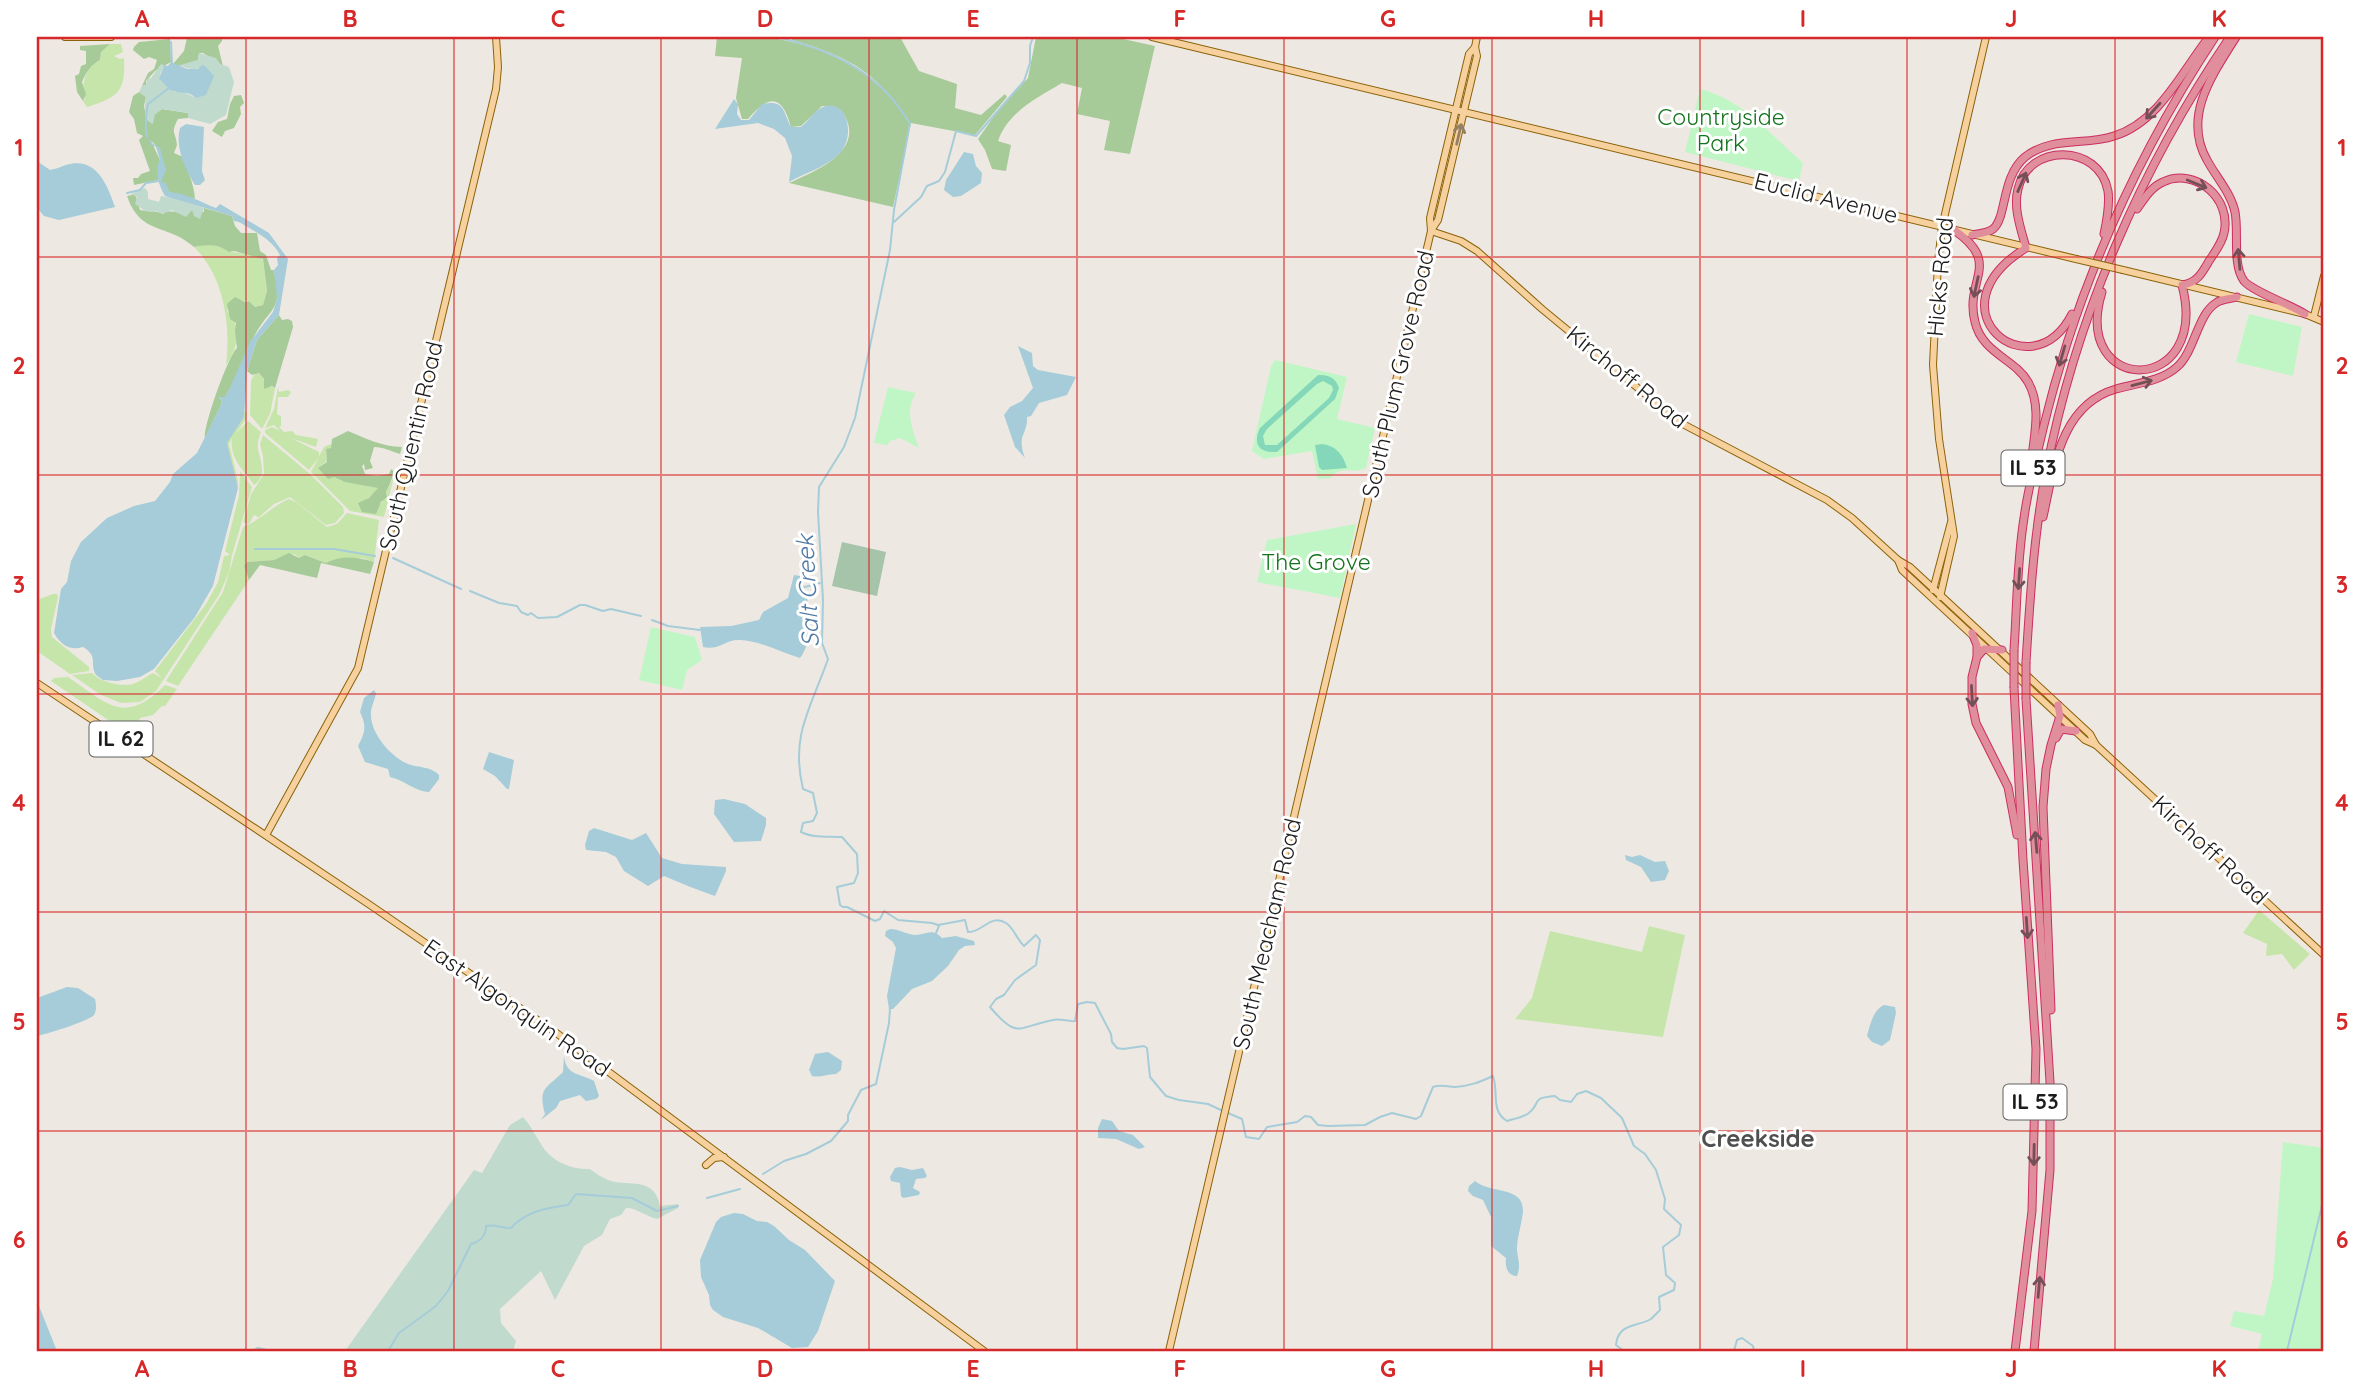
<svg xmlns="http://www.w3.org/2000/svg" width="2361" height="1388" font-family="Quicksand,sans-serif">
  <rect width="100%" height="100%" fill="#ede9e2"/>
  <g fill="#c6e5aa">
    <path d="M110,44H121L123,52L114,56L120,59L124,58C126,92 118,97 87,107L83,101L85,99C82,81 84,70 100,60L101,51Z"/>
    <path d="M209,244L224,248L227,251L260,257L263,261L267,291L263,305L255,307L249,301L232,300L227,311C243,328 238,348 226,365C231,325 224,276 194,247Z"/>
    <path d="M259,373L269,386L275,388L270,414L262,429L250,415L251,381L254,375Z"/>
    <path d="M278,387L279,392L288,390L291,392L288,397H278L277,414L281,416V426L279,427L284,432L292,431L296,435L318,439L316,447L291,438L319,452V457L309,470L265,433V430L272,427L280,431L274,425L265,428L274,409Z"/>
    <path d="M244,411L247,414L246,419L236,433L248,421L261,432C259,437 257,443 258,449C261,463 267,476 254,485C243,469 229,458 232,438L229,444L238,481V488L226,443L244,417Z"/>
    <path d="M263,435L310,474L343,507L344,513L335,523L326,525L290,497L274,504L257,519L258,517L254,515L249,524L243,522L251,494L264,474L263,456L260,444Z"/>
    <path d="M331,444V448L326,450L327,461L318,468L340,480L378,488L377,491L362,503L359,501L368,512L377,509L387,495L386,492L394,476L384,517L350,511L311,472L324,447Z"/>
    <path d="M240,471L252,487L232,555L229,572L219,595L156,691L140,702L121,703L101,695L72,675L92,673C100,682 121,687 133,684C140,682 146,676 153,673L162,678L155,671L206,604L218,582L224,556L230,555L225,551L239,495Z"/>
    <path d="M289,499L296,502L327,527L337,524L347,513L379,520L374,562L362,558L326,563L306,555L299,558L294,554L274,560L247,562L244,566L249,580L178,686L166,681L223,592L243,527C261,520 272,506 289,499Z"/>
    <path d="M53,594H57L58,597L51,629L52,637L89,667V671L70,674L37,651V600Z"/>
    <path d="M68,677C108,704 124,726 165,685L177,689L165,706H162L153,715L140,718L133,735L144,740L142,743L51,681L54,678Z"/>
    <path d="M2259,910L2310,954L2294,970L2282,954L2266,956L2267,944L2243,933Z"/>
    <path d="M1649,926L1685,935L1663,1037L1515,1019L1532,998L1550,931L1642,952Z"/>
  </g>
  <g fill="#a7ca99">
    <path d="M222,37V41L218,46L223,66L203,53H199L198,60L186,65L175,66L173,64L184,51L187,38Z"/>
    <path d="M717,37H770L813,47L856,67L885,91C864,64 825,49 792,40L793,37H900L919,71L957,84L955,108L981,115L1005,94L1007,97L975,135L911,123L893,207L789,183C815,171 864,152 845,116C840,106 833,106 822,106L801,126L791,127C782,94 769,94 748,119H742L736,98L742,58L715,56Z"/>
    <path d="M1036,37H1114L1155,46L1130,154L1104,150L1110,121L1077,114L1082,88L1062,83C1037,98 1008,112 998,141L1011,145L1006,171L992,169L985,150L978,139L997,112L1028,78Z"/>
    <path d="M170,39L171,62L155,71L146,81V85L142,86L148,73L154,69L157,60L149,57L144,59L133,50L134,47L139,42Z"/>
    <path d="M110,44L101,52L100,60C91,65 86,72 82,82L86,94L83,101L77,92L75,76L79,74L81,66L86,64V51L80,50V46Z"/>
    <path d="M139,92L146,97L144,106L147,120L162,109L188,113V118L178,119C170,134 176,132 177,145L174,153L183,157C188,173 194,183 195,199L169,192L161,182C164,165 164,150 151,141L160,160L158,180L134,185L133,178H138L141,174L150,171L139,140L143,136L137,133L134,119L129,112L133,96Z"/>
    <path d="M241,95L244,103L240,107L241,114L234,128L225,131L222,137L212,131L218,122L227,119L230,104L234,96Z"/>
    <path d="M135,194L140,210C149,212 155,210 163,214L165,211L187,213L192,210L204,212V208L232,216L235,226L241,233H257L260,251L266,255L271,270H274C275,280 279,289 277,298C275,309 269,314 263,322C246,345 240,374 225,397L219,398L222,400L221,405L205,438C203,427 228,356 237,348L235,331L236,323L230,319L227,304L235,297L245,302L249,301L255,307L263,305L267,291L263,259L234,251L229,252C219,244 207,244 194,247C167,223 141,236 127,196Z"/>
    <path d="M279,315L282,320L288,319L292,321L293,327L275,388L272,386L264,389V379L259,373L252,375L247,371L257,340Z"/>
    <path d="M348,431C365,438 383,447 402,447L400,454C390,451 384,447 374,447L370,461L373,468L365,470L364,464L362,466L365,474L377,476L389,474L391,469L395,472L386,492L387,497L381,502L376,514L362,512L358,503L369,498L378,488L345,482L334,477L328,479L318,468L327,462L326,449L331,448L332,439Z"/>
    <path d="M289,553L299,558L305,555L326,563C342,555 356,557 374,562L370,574L321,563L317,578L260,565L249,580L244,566L247,562L274,560Z"/>
  </g>
  <g fill="#c0dace">
    <path d="M199,53L216,58L220,64L229,67L234,82L226,115L210,124L188,118V113L162,109L155,114L153,124C142,120 145,107 146,97L139,92L142,86L146,85L147,79L151,78L161,64L164,65L160,74L174,92L182,91L196,98L208,71L205,66C196,70 189,70 180,65L198,60Z"/>
    <path d="M145,188L148,192V199L159,202L161,196L174,198L204,208L200,219L194,216L192,210L186,217L171,210L163,214L156,211C145,214 144,209 135,204L137,197L131,194Z"/>
    <path d="M523,1117C532,1127 537,1139 545,1150C555,1163 574,1170 590,1169C598,1175 605,1180 615,1182C634,1185 655,1179 660,1206L678,1204V1208L657,1219C645,1216 637,1208 626,1208L621,1215L610,1219L602,1235L584,1246L555,1300L541,1271L500,1309L501,1323L516,1341L513,1351H345L474,1170L482,1173L510,1125Z"/>
  </g>
  <path fill="#a5c4aa" d="M842,542L886,552L877,596L832,586Z"/>
  <g fill="#c0f6c6">
    <path d="M1700,89C1743,100 1770,134 1803,163L1799,181L1685,152Z"/>
    <path d="M2249,314L2302,327L2293,376L2236,362Z"/>
    <path d="M1275,360L1347,377L1337,419L1375,428L1366,468C1353,475 1341,464 1331,478L1318,479L1312,451L1264,459L1252,451L1271,366Z"/>
    <path d="M888,387L916,393C904,410 913,431 919,448L900,438L890,441L887,445L874,443Z"/>
    <path d="M1356,524L1340,598L1257,582L1267,540Z"/>
    <path d="M651,627L695,637L702,660L687,670L682,690L639,680Z"/>
    <path d="M2283,1142L2324,1148V1351H2258L2262,1334L2230,1326L2234,1311L2264,1316L2273,1279Z"/>
  </g>
  <g fill="#84d8b9" fill-rule="evenodd">
    <path d="M1318,375C1329,375 1335,377 1339,388L1335,399L1277,452C1260,453 1252,445 1260,428ZM1323,381L1332,386L1333,390L1329,398L1277,445H1265L1263,436L1267,429L1317,384Z"/>
    <path d="M1322,444C1337,446 1343,455 1347,468L1322,470L1319,467L1315,445Z"/>
  </g>
  <g fill="#a5ccd8">
    <path d="M171,62L187,69H198L202,65L205,66L214,76L206,95L196,98C187,90 182,94 173,91C168,90 164,82 159,79L164,65L168,66Z"/>
    <path d="M734,99L738,104L737,114L741,120H749L762,104C785,100 782,110 791,127H801C808,122 814,111 821,108C847,95 858,138 837,156C823,168 805,173 789,182L792,156L785,138L774,129L758,123L715,129Z"/>
    <path d="M186,124L204,127L202,171L205,180L200,185H195C185,169 175,147 180,128Z"/>
    <path d="M148,137L152,143L160,148L166,170L161,182L166,183L169,192C186,193 200,202 216,208L220,204L269,233L288,259L279,315L257,340L247,371L244,417L227,443L238,488L213,586L195,617L154,669L140,677L117,681L103,680L96,675C89,662 99,657 83,647C70,651 61,645 54,633L61,589L67,582L71,561L81,542L107,518L134,506L155,501L170,482L173,474L197,453L221,405L222,400L218,397H225L229,390L250,342L273,312L277,298L274,270L278,265L277,258L280,255C272,239 254,231 239,222L234,221L232,216L165,196C159,186 154,170 160,160L156,147L151,145Z"/>
    <path d="M964,152L973,154L976,166L982,173L981,183L961,196L953,197L944,190L946,180Z"/>
    <path d="M37,161L50,170C56,169 60,167 66,165C96,156 107,184 115,207L59,220L44,216L37,208Z"/>
    <path d="M1018,346L1032,353L1033,366L1038,370L1076,377L1067,395L1039,403L1031,416L1027,417C1028,435 1016,434 1025,458L1015,447L1004,415L1010,407L1022,401L1033,388Z"/>
    <path d="M794,575L800,576C810,598 816,637 800,658C780,652 761,641 740,640C725,639 719,651 703,647L700,627L731,626L759,620L763,612L788,598Z"/>
    <path d="M374,690L376,693C375,700 370,709 371,715C371,734 391,757 408,764C419,768 430,766 439,775V779L429,792C416,792 404,780 390,777L388,769L365,762L358,746C365,733 367,726 360,712L364,698Z"/>
    <path d="M489,752L514,760L509,789H507L495,776L483,769Z"/>
    <path d="M724,799L745,804L766,818V825L761,841L734,842L714,814L715,800Z"/>
    <path d="M594,828L632,840L646,833L662,858L682,864L726,867V871L715,896C697,890 681,883 664,876L648,886L624,871L616,857L606,852L586,850L585,845L589,831Z"/>
    <path d="M1625,855L1632,857L1640,855L1655,862L1665,861L1669,871L1665,880L1651,882L1641,867L1626,860Z"/>
    <path d="M890,929C899,929 906,934 915,935C925,935 932,927 942,938L956,936L974,941L975,945L965,946L959,950L948,966L932,981L912,989L893,1009H889L887,996L896,948L893,942L885,936L886,931Z"/>
    <path d="M67,987L78,988L95,999C96,1004 97,1009 94,1015C89,1021 47,1034 37,1036V998Z"/>
    <path d="M1884,1005L1895,1007L1896,1013L1890,1040L1882,1046L1872,1042L1867,1036C1870,1025 1873,1010 1884,1005Z"/>
    <path d="M828,1052L842,1061L841,1070L836,1074C827,1074 820,1078 812,1076L809,1070L815,1054Z"/>
    <path d="M564,1056C566,1076 580,1073 594,1081L599,1096L596,1099L586,1101L580,1095L560,1101L556,1108L541,1120L545,1114C538,1087 546,1089 563,1072Z"/>
    <path d="M1102,1119L1112,1121L1119,1131L1133,1135L1145,1147L1139,1149L1116,1139L1098,1138V1128Z"/>
    <path d="M900,1167L912,1170L923,1168L927,1176L925,1178L916,1179L913,1188L920,1192L919,1195L903,1198L901,1196L900,1183L891,1181L890,1177L895,1168Z"/>
    <path d="M1475,1181C1488,1191 1504,1188 1516,1196C1521,1199 1523,1205 1523,1211C1522,1224 1517,1236 1517,1250C1518,1260 1521,1266 1517,1276C1507,1276 1505,1266 1506,1258L1491,1246V1217L1483,1200L1473,1196L1468,1191L1469,1186Z"/>
    <path d="M734,1213L743,1214L757,1221L767,1222L774,1226L789,1240L805,1250L835,1281L818,1331L808,1347L792,1348L758,1328L723,1317L713,1310L710,1305L709,1295L701,1277L700,1260L716,1222L721,1217Z"/>
    <path d="M37,1301L57,1351H37Z"/>
  </g>
  <g fill="none" stroke-linecap="round" stroke-linejoin="round">
    <g stroke="#a5ccd8" stroke-width="2">
      <path d="M776,37C816,46 853,60 883,89C894,99 902,112 910,123L894,210L890,250L855,418L844,447L819,487L818,512L823,600L822,643L828,659C811,708 790,735 803,789L813,793L817,813L813,821L803,823L801,832C812,838 829,836 842,837L857,854L858,873L854,883L837,887L840,905L843,907H847L875,921L880,919L884,911L898,920L932,923L938,925L965,920L968,932C982,933 991,913 1006,923C1014,928 1017,940 1024,946L1036,935L1040,940L1036,965L1015,980L1004,995L996,999L990,1007C1018,1040 1017,1027 1053,1020C1061,1018 1068,1022 1075,1021L1078,1004L1087,1002L1095,1003L1111,1034L1112,1042L1117,1048L1123,1049L1144,1046L1147,1048L1150,1077L1166,1096L1179,1100L1208,1104L1223,1111"/>
      <path d="M171,42L172,65"/>
      <path d="M147,137C145,130 146,112 148,104L169,88"/>
      <path d="M127,193L140,190L146,183L159,181"/>
      <path d="M894,222L921,197L927,186L939,181L945,172L956,131L976,136L1024,81L1030,63V46L1033,37"/>
      <path d="M255,549H334L375,556"/>
      <path d="M393,558L461,589"/>
      <path d="M805,587L820,583"/>
      <path d="M470,591L499,603L517,606L521,612L528,615L531,613L538,618L557,617L580,605H585L603,611L611,609L641,616"/>
      <path d="M652,620L668,626L700,630"/>
      <path d="M936,933L939,926"/>
      <path d="M1228,1113L1242,1119L1246,1137L1259,1139L1267,1127L1297,1122L1305,1116L1311,1117L1318,1125L1328,1126L1365,1125L1380,1117L1392,1113L1416,1119L1421,1116L1433,1087C1441,1084 1447,1087 1455,1087C1470,1086 1480,1082 1493,1076C1499,1092 1490,1111 1507,1121C1513,1119 1524,1117 1529,1113C1542,1102 1530,1098 1555,1096L1560,1100L1571,1102L1577,1094L1586,1091L1601,1098L1622,1118L1634,1146L1645,1154L1656,1170L1665,1199L1664,1209L1681,1225L1679,1235L1663,1247L1666,1275L1675,1283L1674,1290L1659,1297L1660,1310C1659,1311 1652,1318 1651,1319C1637,1327 1618,1323 1616,1345L1624,1351"/>
      <path d="M763,1174L784,1161L806,1154L831,1141L848,1121V1115L861,1090L876,1084L889,1023L890,1008"/>
      <path d="M707,1198L740,1189"/>
      <path d="M252,1351L258,1348L267,1350"/>
      <path d="M388,1351L399,1333L436,1306L448,1291L471,1244C481,1241 486,1236 486,1226C494,1224 502,1228 511,1228C526,1211 547,1208 568,1205L576,1194L632,1198L657,1211L678,1206"/>
      <path d="M1734,1351L1737,1340L1742,1338L1753,1346L1754,1351"/>
      <path d="M2287,1351L2324,1197"/>
    </g>
    <defs>
      <g id="major">
        <path d="M65,37H111"/>
        <path d="M1152,37L2076,259"/>
        <path d="M1432,229L1438,220L1477,56L1475,47L1477,37"/>
        <path d="M1431,231L1461,241L1477,251L1542,309L1679,422L1827,500L1852,518L1898,560L1910,567L2090,734L2096,745"/>
        <path d="M2123,270L2305,314L2324,322"/>
        <path d="M2314,316L2324,276"/>
        <path d="M1898,560L1902,570L2085,740L2096,745L2324,955"/>
        <path d="M1933,590L1951,522"/>
        <path d="M1940,597L1954,536L1939,439L1933,365L1938,262L1942,227L1986,37"/>
        <path d="M37,683L370,905L555,1032L984,1351"/>
        <path d="M266,835L358,668L496,89L498,67L496,37"/>
        <path d="M706,1165L714,1158L724,1157"/>
        <path d="M1169,1351L1431,231L1430,218L1469,54L1475,47"/>
      </g>
      <g id="highway">
        <path d="M2236,37C2213,74 2182,116 2207,160C2216,177 2231,193 2235,212C2239,231 2232,265 2244,281C2252,291 2291,305 2305,314"/>
        <path d="M1954,230C2003,264 1964,279 1975,322C1982,353 2015,359 2028,382C2041,404 2035,432 2032,456"/>
        <path d="M1972,235C1978,234 1988,233 1993,229C2007,218 2001,177 2025,157C2051,136 2085,146 2114,136C2159,122 2181,73 2209,37"/>
        <path d="M2102,292C2070,397 2211,397 2182,285C2197,283 2202,273 2209,261C2215,252 2222,243 2224,233C2232,198 2195,167 2163,182C2151,187 2144,199 2137,209"/>
        <path d="M2072,314C2031,394 1927,309 2026,248C2021,229 2013,208 2018,189C2028,143 2099,143 2108,191C2110,205 2107,220 2104,234"/>
        <path d="M2043,517C2054,468 2060,405 2116,389C2137,383 2160,382 2177,367C2195,351 2197,315 2216,303C2221,299 2230,299 2237,297"/>
        <path d="M1972,633L1977,645V656"/>
        <path d="M2002,650L1984,649L1977,657L1972,677V704L1976,723L2008,787L2017,835"/>
        <path d="M2014,650C2017,606 2017,561 2024,518C2028,488 2036,459 2043,429C2077,288 2135,158 2215,37"/>
        <path d="M2026,662C2030,598 2034,534 2046,472C2076,316 2141,168 2230,37"/>
        <path d="M2014,688L2023,860L2036,1049L2032,1211L2015,1351"/>
        <path d="M2026,699L2050,1082V1170L2034,1351"/>
        <path d="M2056,738L2061,729L2076,731"/>
        <path d="M2051,1010L2043,807L2046,769L2051,745L2060,716L2058,705"/>
      </g>
    </defs>
    <use href="#major" stroke="#8b6209" stroke-width="8"/>
    <use href="#highway" stroke="#cc2e61" stroke-width="9"/>
    <use href="#major" stroke="#f6d19e" stroke-width="6"/>
    <use href="#highway" stroke="#e08e9c" stroke-width="7"/>
    <defs>
      <path id="major-bridge" d="M2076,259L2123,270"/>
      <g id="highway-bridge">
        <path d="M2026,662V699"/>
        <path d="M2014,688V650"/>
      </g>
    </defs>
    <use href="#major-bridge" stroke="#8b6209" stroke-width="8" stroke-linecap="butt"/>
    <use href="#highway-bridge" stroke="#cc2e61" stroke-width="9" stroke-linecap="butt"/>
    <use href="#major-bridge" stroke="#f6d19e" stroke-width="6"/>
    <use href="#highway-bridge" stroke="#e08e9c" stroke-width="7"/>
  </g>
  <defs><path id="oneway-shaft" d="M-6 0H5M1.5-3L5.5 0L1.5 3" fill="none" stroke-width="1.6" stroke-linecap="round" stroke-linejoin="round" transform="scale(1.75)"/></defs>
  <g stroke="#744f56">
    <use href="#oneway-shaft" transform="translate(2153 111) rotate(132)"/>
    <use href="#oneway-shaft" transform="translate(2022 182) rotate(-66)"/>
    <use href="#oneway-shaft" transform="translate(2197 184) rotate(22)"/>
    <use href="#oneway-shaft" transform="translate(2239 259) rotate(-95)"/>
    <use href="#oneway-shaft" transform="translate(1976 287) rotate(102)"/>
    <use href="#oneway-shaft" transform="translate(2062 356) rotate(106)"/>
    <use href="#oneway-shaft" transform="translate(2142 383) rotate(-15)"/>
    <use href="#oneway-shaft" transform="translate(2019 579) rotate(94)"/>
    <use href="#oneway-shaft" transform="translate(1972 696) rotate(87)"/>
    <use href="#oneway-shaft" transform="translate(2036 842) rotate(-95)"/>
    <use href="#oneway-shaft" transform="translate(2027 928) rotate(86)"/>
    <use href="#oneway-shaft" transform="translate(2034 1155) rotate(91)"/>
    <use href="#oneway-shaft" transform="translate(2039 1287) rotate(-85)"/>
  </g>
  <use stroke="#948064" href="#oneway-shaft" transform="translate(1459 134) rotate(-77)"/>
  <path fill="none" stroke="#d62828" stroke-width="2" stroke-opacity="0.55" d="M246,37V1351M454,37V1351M661,37V1351M869,37V1351M1077,37V1351M1284,37V1351M1492,37V1351M1700,37V1351M1907,37V1351M2115,37V1351M37,257H2324M37,475H2324M37,694H2324M37,912H2324M37,1131H2324"/>
  <g text-anchor="middle" stroke-width="6" stroke-linejoin="round" paint-order="stroke">
    <g fill="#fff" stroke="#606060" stroke-width="2">
      <rect x="2001.5" y="450.5" width="63" height="35" rx="5"/>
      <rect x="89.5" y="721.5" width="63" height="35" rx="5"/>
      <rect x="2003.5" y="1084.5" width="63" height="35" rx="5"/>
    </g>
    <g font-size="21" font-weight="bold" fill="#1c1c1c">
      <text x="2033" y="475">IL 53</text>
      <text x="121" y="746">IL 62</text>
      <text x="2035" y="1109">IL 53</text>
    </g>
    <g font-size="23" fill="#11731b" stroke="#fff">
      <text x="1721" y="125">Countryside<tspan x="1721" dy="26">Park</tspan></text>
      <text x="1316" y="570">The Grove</text>
    </g>
    <g font-size="23" fill="#1c1c1c" stroke="#fff">
      <text transform="translate(1826 198) rotate(14)" y="8">Euclid Avenue</text>
      <text transform="translate(1940 277) rotate(-85)" y="8">Hicks Road</text>
      <text transform="translate(1398 374) rotate(-77)" y="8">South Plum Grove Road</text>
      <text transform="translate(1627 377) rotate(39)" y="8">Kirchoff Road</text>
      <text transform="translate(411 446) rotate(-77)" y="8">South Quentin Road</text>
      <text transform="translate(2210 850) rotate(43)" y="8">Kirchoff Road</text>
      <text transform="translate(1267 934) rotate(-77)" y="8">South Meacham Road</text>
      <text transform="translate(517 1008) rotate(35)" y="8">East Algonquin Road</text>
    </g>
    <g font-size="24" font-style="italic" fill="#4f79a5" stroke="#fff">
      <text transform="translate(808 591) rotate(-93)" y="8">Salt Creek</text>
    </g>
    <g font-size="24" font-weight="bold" fill="#4f4f4f" stroke="#fff">
      <text x="1758" y="1147">Creekside</text>
    </g>
  </g>
  <rect width="2361" height="1388" fill="none" stroke="#ffffff" stroke-width="77"/>
  <rect x="38" y="38" width="2284" height="1312" fill="none" stroke="#d62828" stroke-width="2.5"/>
  <g font-size="23" text-anchor="middle" font-weight="bold" fill="#d62828">
    <text x="142" y="27">A</text>
    <text x="350" y="27">B</text>
    <text x="558" y="27">C</text>
    <text x="765" y="27">D</text>
    <text x="973" y="27">E</text>
    <text x="1180" y="27">F</text>
    <text x="1388" y="27">G</text>
    <text x="1596" y="27">H</text>
    <text x="1803" y="27">I</text>
    <text x="2011" y="27">J</text>
    <text x="2219" y="27">K</text>
    <text x="19" y="156">1</text>
    <text x="2342" y="156">1</text>
    <text x="19" y="374">2</text>
    <text x="2342" y="374">2</text>
    <text x="19" y="593">3</text>
    <text x="2342" y="593">3</text>
    <text x="19" y="811">4</text>
    <text x="2342" y="811">4</text>
    <text x="19" y="1030">5</text>
    <text x="2342" y="1030">5</text>
    <text x="19" y="1248">6</text>
    <text x="2342" y="1248">6</text>
    <text x="142" y="1377">A</text>
    <text x="350" y="1377">B</text>
    <text x="558" y="1377">C</text>
    <text x="765" y="1377">D</text>
    <text x="973" y="1377">E</text>
    <text x="1180" y="1377">F</text>
    <text x="1388" y="1377">G</text>
    <text x="1596" y="1377">H</text>
    <text x="1803" y="1377">I</text>
    <text x="2011" y="1377">J</text>
    <text x="2219" y="1377">K</text>
  </g>
</svg>
